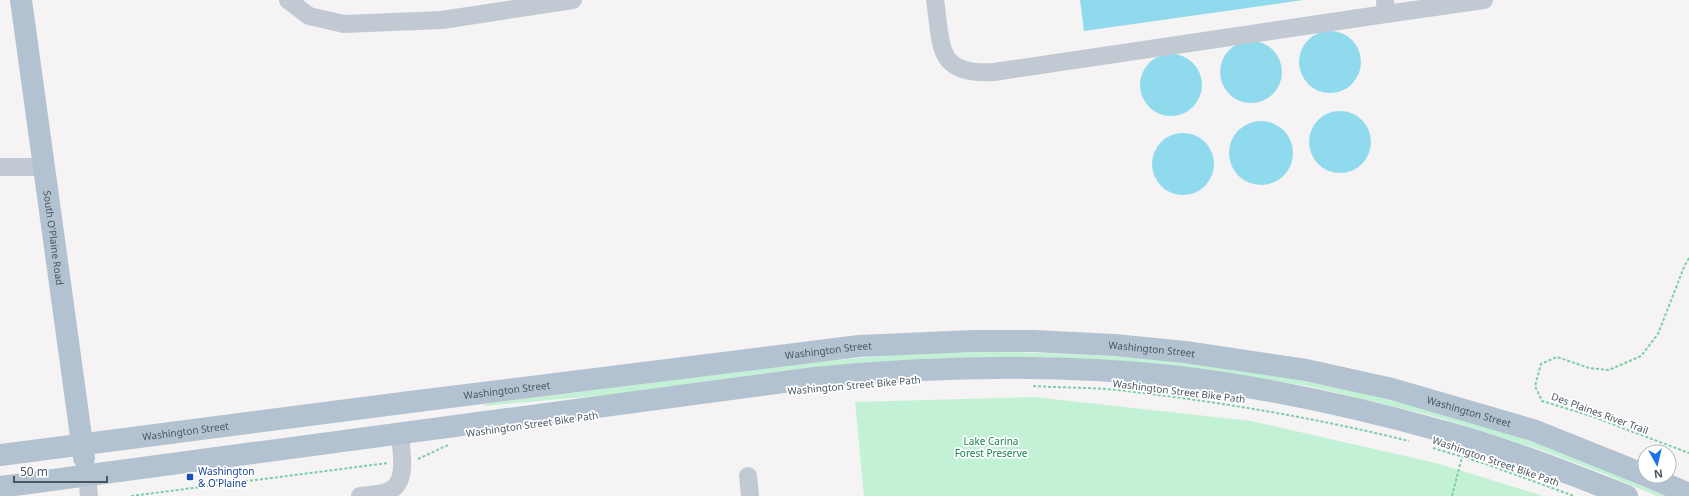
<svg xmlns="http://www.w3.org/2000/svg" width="1689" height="496" font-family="'Noto Sans',sans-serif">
  <rect width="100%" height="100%" fill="#f5f3f3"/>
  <g fill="#c3f1d5">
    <path d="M976,352C1044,352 1111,355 1179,362C1199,364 1219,367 1239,370C1340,385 1440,410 1537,443C1581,459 1623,478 1666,496H1657L1605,474L1541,450L1437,417L1308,386L1191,368L1041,357L919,359L803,368L607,395L484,406V404L825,361L921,353Z"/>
    <path d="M1034,397L1251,421L1440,464L1543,496H864L855,402Z"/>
  </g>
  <g fill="#90daee">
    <path d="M1080,0H1303L1084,31Z"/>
    <circle cx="1330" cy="62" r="31"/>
    <circle cx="1251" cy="72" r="31"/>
    <circle cx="1171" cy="85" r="31"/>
    <circle cx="1340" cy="142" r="31"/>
    <circle cx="1261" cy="153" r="32"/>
    <circle cx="1183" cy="164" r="31"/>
  </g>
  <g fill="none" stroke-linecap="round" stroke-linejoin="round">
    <g stroke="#7ad0a6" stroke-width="2" stroke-dasharray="3 2" stroke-linecap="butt">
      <path d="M1689,258L1684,267L1658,334L1641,356L1609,370L1589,368L1557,357L1541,364L1535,386L1542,401L1591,416L1689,453"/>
      <path d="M1033,386C1064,388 1095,387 1126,391C1221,402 1316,418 1409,441"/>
      <path d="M1433,448L1486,464L1574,496"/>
      <path d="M418,459L448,445"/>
      <path d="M131,496L388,463"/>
      <path d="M1452,496L1462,457"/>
    </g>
    <g stroke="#c1cad2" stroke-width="18">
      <path d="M288,0L309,16L344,24L442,20L573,0"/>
      <path d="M935,0C942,45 935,76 994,72L1386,14L1385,0"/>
      <path d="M1386,14L1484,0"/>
      <path d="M0,167H44"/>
      <path d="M87,476L89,496"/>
      <path d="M748,476L750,496"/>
      <path d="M360,496C369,495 383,495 391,490C408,480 401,451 400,434"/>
    </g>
    <g stroke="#b3c2d1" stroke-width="22">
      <path id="s1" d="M21,0L84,458"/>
      <path id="s2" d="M0,455L410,402L859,346L973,341H1033L1114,345L1185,352L1306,370L1392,389L1533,430L1645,475"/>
      <path d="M1647,476L1689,494"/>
      <path d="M0,487L814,378C935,366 1059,363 1180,377C1269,388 1356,407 1442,431C1505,448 1566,472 1627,496"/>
    </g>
  </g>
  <rect fill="#1a4fb4" stroke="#fff" stroke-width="1.5" x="186" y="473" width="8" height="8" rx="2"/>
  <g text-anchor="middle" stroke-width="3.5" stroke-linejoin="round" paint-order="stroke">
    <g font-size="10" fill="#4a5661" stroke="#fff">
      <text dy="4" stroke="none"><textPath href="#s1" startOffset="240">South O'Plaine Road</textPath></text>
      <text dy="4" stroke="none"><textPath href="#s2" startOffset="1159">Washington Street</textPath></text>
      <text dy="4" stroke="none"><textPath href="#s2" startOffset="835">Washington Street</textPath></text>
      <text transform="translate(854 385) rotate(-5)" y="4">Washington Street Bike Path</text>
      <text dy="4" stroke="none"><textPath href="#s2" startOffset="511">Washington Street</textPath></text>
      <text transform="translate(1179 391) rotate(7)" y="4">Washington Street Bike Path</text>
      <text dy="4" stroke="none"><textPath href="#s2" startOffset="1483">Washington Street</textPath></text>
      <text transform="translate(1600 413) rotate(20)" y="4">Des Plaines River Trail</text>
      <text transform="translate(532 424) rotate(-8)" y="4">Washington Street Bike Path</text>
      <text dy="4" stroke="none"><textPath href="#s2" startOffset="187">Washington Street</textPath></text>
      <text transform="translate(1496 461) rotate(19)" y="4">Washington Street Bike Path</text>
    </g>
    <g font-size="10" fill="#17864f" stroke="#fff">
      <text x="991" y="445">Lake Carina<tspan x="991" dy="12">Forest Preserve</tspan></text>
    </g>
    <g font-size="10" fill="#164399" stroke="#fff" text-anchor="start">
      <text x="198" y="475">Washington<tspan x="198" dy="12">&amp; O'Plaine</tspan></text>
    </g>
  </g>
  <g transform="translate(1657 464) rotate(172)"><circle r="19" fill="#ffffff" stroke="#b7bbc0"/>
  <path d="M0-3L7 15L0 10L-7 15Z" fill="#1a73e8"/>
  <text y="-6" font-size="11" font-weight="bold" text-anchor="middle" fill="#4a5661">N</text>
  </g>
  <path d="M14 476v6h93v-6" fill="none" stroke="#4a5661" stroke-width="2"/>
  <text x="20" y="476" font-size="12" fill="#4a5661" stroke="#ffffff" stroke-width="3" paint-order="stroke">50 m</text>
</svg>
